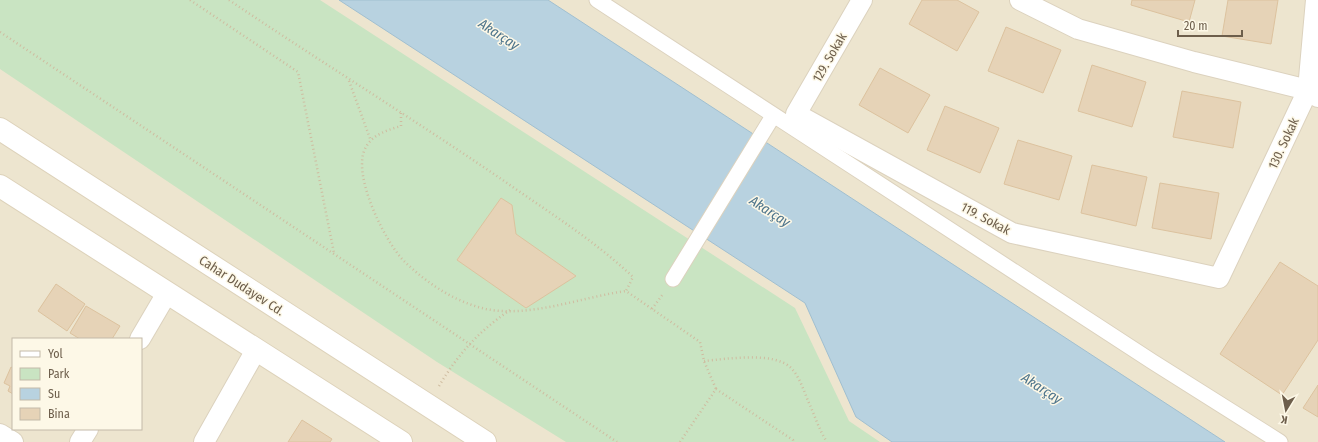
<svg xmlns="http://www.w3.org/2000/svg" width="1318" height="442" font-family="'Fira Sans Condensed',sans-serif">
  <rect width="100%" height="100%" fill="#f9f5e1"/>
  <path fill="#ede5cf" fill-rule="evenodd" d="M0,0H1318V442H0ZM13,339H141V429H13Z"/>
  <path fill="#c9e4c2" d="M0,0H320L795,308L849,421L880,442H566L437,362L0,69Z"/>
  <path fill="#b8d2e0" stroke="#a0bfd0" d="M339,0H548L1225,442H892L856,417L805,303Z"/>
  <g fill="#e6d3b7" stroke="#dcc29e">
    <path d="M922,0H957L979,12L957,51L909,24Z"/>
    <path d="M1132,0H1195L1189,22L1131,5Z"/>
    <path d="M1228,0H1278L1271,44L1222,36Z"/>
    <path d="M1006,27L1061,50L1043,93L988,71Z"/>
    <path d="M1092,65L1146,82L1132,127L1078,111Z"/>
    <path d="M880,68L930,95L908,133L859,105Z"/>
    <path d="M1182,91L1241,102L1233,148L1173,137Z"/>
    <path d="M945,106L999,128L980,173L927,150Z"/>
    <path d="M1018,140L1072,156L1059,200L1004,184Z"/>
    <path d="M1092,165L1147,177L1136,226L1081,213Z"/>
    <path d="M1160,183L1219,193L1211,239L1152,228Z"/>
    <path d="M501,198L512,205L516,234L576,276L526,308L457,260Z"/>
    <path d="M1280,262L1318,286V340L1282,395L1220,354Z"/>
    <path d="M56,284L85,304L67,331L38,311Z"/>
    <path d="M86,306L120,326L112,339H80L70,333Z"/>
    <path d="M11,367L13,368V394L8,391L10,386L4,383Z"/>
    <path d="M1318,385V417L1303,408Z"/>
    <path d="M302,420L332,439L330,442H288Z"/>
  </g>
  <g fill="none" stroke-linecap="round" stroke-linejoin="round">
    <defs>
      <g id="pedestrian">
        <path d="M597,0L1153,362L1280,442"/>
        <path d="M673,279L773,116"/>
      </g>
      <g id="minor">
        <path d="M862,0L796,114L1012,233L1219,278L1308,90L1316,0"/>
        <path d="M1020,0L1078,29L1194,62L1308,90L1318,97"/>
        <path d="M140,339L167,293"/>
        <path d="M0,434L13,442"/>
        <path d="M80,442L88,429"/>
        <path d="M204,442L256,350"/>
      </g>
      <g id="secondary">
        <path d="M0,129L485,442"/>
        <path d="M0,186L401,442"/>
      </g>
    </defs>
    <use href="#pedestrian" stroke="#dcd2be" stroke-width="17"/>
    <use href="#minor" stroke="#dcd2be" stroke-width="22"/>
    <use href="#secondary" stroke="#ddd2ba" stroke-width="24"/>
    <g stroke="#cfbca0" stroke-width="2.5" stroke-dasharray="1 3" stroke-linecap="butt">
      <path d="M190,0L298,72L334,253"/>
      <path d="M229,0C321,62 415,120 507,183C550,213 595,241 633,277L626,291L700,342L704,361L716,389"/>
      <path d="M0,32L617,442"/>
      <path d="M349,81L371,141"/>
      <path d="M401,113V126C388,130 373,134 366,147C350,173 386,244 405,262C428,284 455,302 486,309C530,318 582,297 626,291"/>
      <path d="M652,309L663,294"/>
      <path d="M704,361C727,359 774,351 791,368C800,377 804,392 809,403C815,416 819,430 827,442"/>
      <path d="M439,386C459,353 478,332 510,310"/>
      <path d="M680,442L716,389L793,440V442"/>
    </g>
    <use href="#pedestrian" stroke="#fff" stroke-width="15"/>
    <use href="#minor" stroke="#fff" stroke-width="20"/>
    <use href="#secondary" stroke="#fff" stroke-width="22"/>
  </g>
  <g text-anchor="middle" stroke-width="3" stroke-linejoin="round" paint-order="stroke">
    <g font-size="13" fill="#6d5e4b" stroke="#fdf8e7">
      <text transform="translate(829 57) rotate(-60)" y="5">129. Sokak</text>
      <text transform="translate(1283 143) rotate(-65)" y="5">130. Sokak</text>
      <text transform="translate(986 218) rotate(28)" y="5">119. Sokak</text>
      <text transform="translate(242 285) rotate(33)" y="5">Cahar Dudayev Cd.</text>
    </g>
    <g font-size="14" font-style="italic" fill="#4e758c" stroke="#fdf8e7">
      <text transform="translate(499 34) rotate(33)" y="5">Akarçay</text>
      <text transform="translate(770 211) rotate(33)" y="5">Akarçay</text>
      <text transform="translate(1042 388) rotate(33)" y="5">Akarçay</text>
    </g>
  </g>
  <rect x="12" y="338" width="130" height="92" fill="#fdf8e7" stroke="#c3baa9"/>
  <rect x="20" y="351" width="20" height="6" fill="#ffffff" stroke="#c3baa9"/>
  <text x="48" y="358" font-size="12" fill="#6d5e4b">Yol</text>
  <rect x="20" y="368" width="20" height="12" fill="#c9e4c2" stroke="#c3baa9"/>
  <text x="48" y="378" font-size="12" fill="#6d5e4b">Park</text>
  <rect x="20" y="388" width="20" height="12" fill="#b8d2e0" stroke="#c3baa9"/>
  <text x="48" y="398" font-size="12" fill="#6d5e4b">Su</text>
  <rect x="20" y="408" width="20" height="12" fill="#e6d3b7" stroke="#c3baa9"/>
  <text x="48" y="418" font-size="12" fill="#6d5e4b">Bina</text>
  <g transform="translate(1286 410) rotate(190)" stroke="#fdf8e7" stroke-width="3" paint-order="stroke">
  <path d="M0-3L7 15L0 10L-7 15Z" fill="#6d5e4b"/>
  <text y="-6" font-size="11" font-weight="bold" text-anchor="middle" fill="#6d5e4b">K</text>
  </g>
  <path d="M1178 30v6h64v-6" fill="none" stroke="#6d5e4b" stroke-width="2"/>
  <text x="1184" y="30" font-size="12" fill="#6d5e4b" stroke="#fdf8e7" stroke-width="3" paint-order="stroke">20 m</text>
</svg>
